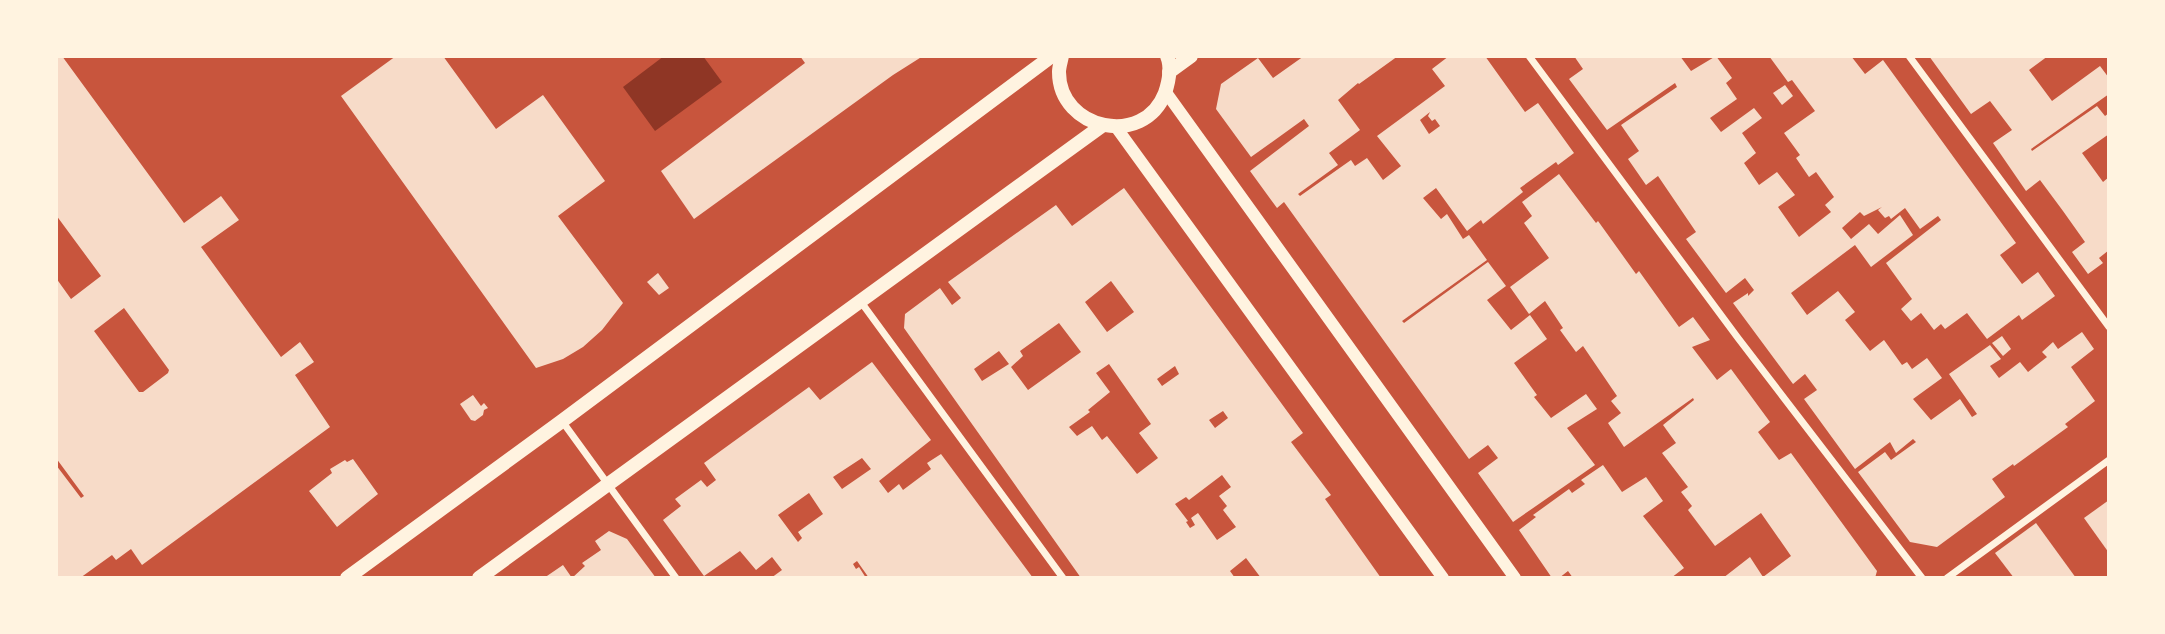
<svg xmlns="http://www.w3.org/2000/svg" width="2165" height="634" font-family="Cabin,sans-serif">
  <rect width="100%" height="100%" fill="#c8553d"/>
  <path fill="#8f3625" d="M664,56H703L722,82L655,131L623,87Z"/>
  <g fill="#f7dbc8" fill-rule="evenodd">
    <path d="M56,56H62L184,223L221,196L239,220L201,247L281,357L300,342L314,362L295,375L330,427L142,565L131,549L116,560L112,555L80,578H56V465L81,498L84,496L56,458V278L71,299L101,276L56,215ZM124,308L169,370L168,373L143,392H139L94,331Z"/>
    <path d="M396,56H443L496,129L543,95L605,181L558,216L623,303L602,330L583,347L563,359L536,368L341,96Z"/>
    <path d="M800,56H923L893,75L694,219L661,171L805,63Z"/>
    <path d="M1304,56H1398L1359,84L1358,83L1338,100L1360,130L1329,153L1338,165L1298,194L1300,196L1351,160L1355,166L1367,158L1383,180L1401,166L1377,136L1445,86L1432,69L1449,56H1485L1525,112L1538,103L1574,153L1558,165L1556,162L1520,188L1523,192L1483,224L1481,220L1467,231L1436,188L1423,198L1441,219L1447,214L1463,239L1469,235L1487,260L1402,321L1404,323L1488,262L1506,286L1487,300L1511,330L1530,315L1547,339L1514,363L1537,395L1534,397L1551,418L1586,394L1597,409L1567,428L1595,465L1513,522L1478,473L1498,458L1488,445L1469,459L1284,202L1277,208L1250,171L1309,126L1304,119L1251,157L1216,109L1221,84L1258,58L1273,78ZM1430,112L1428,116L1432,121L1435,119L1440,126L1429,134L1420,120Z"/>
    <path d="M1574,56H1680L1691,71L1716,56L1732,78L1726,83L1737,99L1710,118L1721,132L1754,108L1762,118L1742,133L1756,153L1744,163L1759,185L1777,172L1795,195L1778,207L1799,237L1831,212L1825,205L1834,197L1816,172L1809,177L1796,158L1800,155L1784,133L1815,111L1792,80L1788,82L1769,56H1851L1865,74L1883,60L2016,243L2000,255L2022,284L2038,272L2055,296L2022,320L2019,315L1987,339L1967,313L1945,329L1941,324L1934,330L1921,313L1911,321L1901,309L1912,299L1886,263L1941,220L1938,216L1920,229L1905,208L1891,219L1889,216L1885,218L1878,210L1882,207L1864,216L1860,212L1842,228L1851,239L1869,224L1878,234L1900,215L1913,235L1871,267L1855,245L1791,293L1807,315L1838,291L1855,312L1845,320L1870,351L1884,340L1902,365L1907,362L1912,369L1927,358L1942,378L1913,399L1931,420L1960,399L1972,417L1977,414L1949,374L1990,345L2001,359L1990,366L1999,378L2020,362L2028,372L2047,357L2042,352L2053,342L2058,349L2082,332L2094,349L2071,367L2095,401L2065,424L2068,427L2014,466L2013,464L1992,479L2005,497L1937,547L1910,542L1858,472L1885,452L1891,460L1916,442L1913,439L1896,453L1890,442L1855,469L1804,399L1817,390L1805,374L1793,384L1733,303L1748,293V296L1754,290L1745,278L1726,293L1686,239L1696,232L1658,176L1646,185L1628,159L1639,151L1621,125L1677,87L1675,83L1607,130L1569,79L1583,69Z"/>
    <path d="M1929,56H2048L2029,70L2052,101L2100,66L2109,78V94L2031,149L2032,151L2097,106L2105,116L2109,113V134L2082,153L2103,182L2109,177V250L2099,258L2103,263L2088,274L2072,252L2085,242L2063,211L2040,180L2026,191L1993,143L2012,130L1990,101L1971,114Z"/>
    <path d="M1785,85L1793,96L1782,105L1773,93Z"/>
    <path d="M1559,174L1596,223L1598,221L1636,274L1639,271L1679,327L1693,317L1710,340L1692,347L1717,380L1731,369L1770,422L1758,432L1779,460L1791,453L1877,571L1875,578H1723L1750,557L1763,577L1791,556L1761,513L1715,546L1688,510L1692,506L1681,492L1688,487L1662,453L1676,443L1663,425L1694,400L1693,398L1624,447L1608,423L1621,413L1611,401L1617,396L1583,346L1576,352L1560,330L1563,328L1545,301L1529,314L1510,287L1549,258L1524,223L1532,216L1522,202Z"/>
    <path d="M1124,188L1303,433L1291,442L1331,495L1325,499L1381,578H1261L1246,558L1230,571L1235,578H1081L904,328L905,314L940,288L952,305L961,298L948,282L1056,205L1072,226ZM1111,281L1134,312L1107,332L1085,302ZM1059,323L1081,352L1028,390L1011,367L1023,356L1020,351ZM999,351L1009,364L982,381L974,369ZM1109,364L1151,424L1139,433L1158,458L1137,474L1107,436L1102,440L1092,426L1077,436L1069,427L1090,412L1088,410L1110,392L1096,373ZM1175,366L1179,374L1162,386L1157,379ZM1223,411L1228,418L1215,428L1209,420ZM1222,475L1231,487L1219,496L1227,506L1223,510L1236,527L1217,540L1198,513L1191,518L1195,525L1190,528L1186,522L1188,521L1175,504L1186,497L1189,500Z"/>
    <path d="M658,273L669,288L659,295L647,282Z"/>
    <path d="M2002,336L2011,349L2003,356L1992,343Z"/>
    <path d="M872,362L931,440L879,481L888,493L899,484L903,490L931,469L927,463L941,454L1033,578H869L857,561L853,564L856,569L859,567L866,578H771L782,570L772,557L756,570L740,551L704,576L663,520L681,506L675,499L701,480L707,487L716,480L704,463L809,387L820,400ZM862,458L871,469L842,489L833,477ZM809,493L823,514L798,532L802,538L798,542L778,515Z"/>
    <path d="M473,395L481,406L484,403L488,408L484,410L483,415L475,421L471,420L460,404Z"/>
    <path d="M353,459L378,494L337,527L309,491L332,473L330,469L345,460L347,462Z"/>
    <path d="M1603,465L1622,492L1646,477L1663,501L1643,516L1684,568L1671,578H1573L1568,571L1559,578H1552L1519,530L1536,517L1533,515L1569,489L1572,493L1585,484L1581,480Z"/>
    <path d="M2109,500V553L2084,518Z"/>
    <path d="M2036,523L2076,578H2014L1995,553Z"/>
    <path d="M609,531L627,539L656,578H544L563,565L572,578L585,566L582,563L601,550L595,541Z"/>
  </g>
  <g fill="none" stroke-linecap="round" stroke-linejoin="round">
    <g stroke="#fff3e0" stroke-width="7">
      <path d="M1529,56L1738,338L1922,578"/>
      <path d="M1909,56L2109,327"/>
      <path d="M861,302L1063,578"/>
      <path d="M562,421L676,578"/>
      <path d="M1947,578L2109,460"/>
    </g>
    <g stroke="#fff3e0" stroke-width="12">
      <path d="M1165,91L1515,578"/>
      <path d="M1116,127L1443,578"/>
    </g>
    <g stroke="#fff3e0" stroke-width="14">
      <path d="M1062,56C1061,61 1059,67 1059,72C1059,130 1144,148 1165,93C1169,81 1172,68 1167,56"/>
      <path d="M1169,72L1191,56"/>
      <path d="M347,578L562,421L1052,56"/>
      <path d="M479,578L1103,125"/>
    </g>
  </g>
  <rect width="2165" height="634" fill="none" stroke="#fff3e0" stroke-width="116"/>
</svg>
